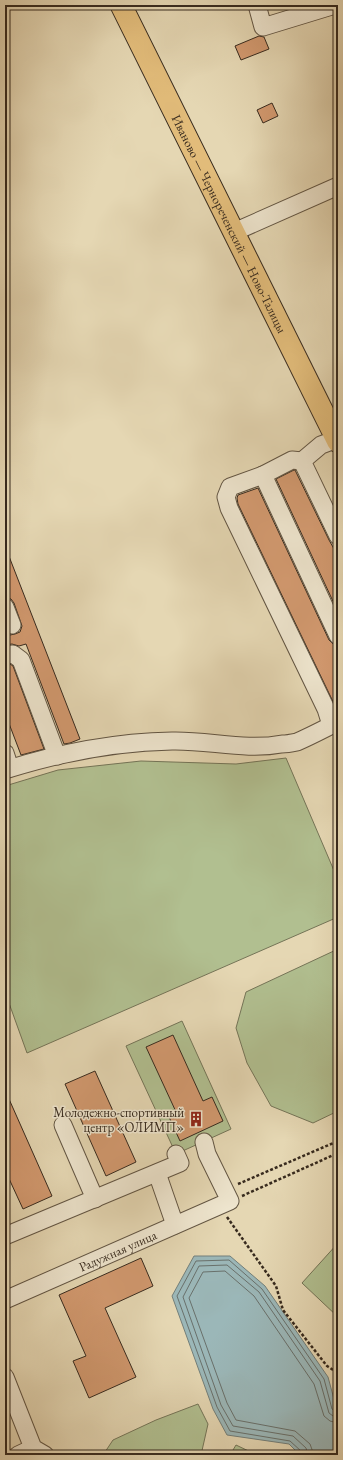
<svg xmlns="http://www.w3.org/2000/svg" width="343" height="1460" font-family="'EB Garamond',serif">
  <rect width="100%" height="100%" fill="#e5d7b3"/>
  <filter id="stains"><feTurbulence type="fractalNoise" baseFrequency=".005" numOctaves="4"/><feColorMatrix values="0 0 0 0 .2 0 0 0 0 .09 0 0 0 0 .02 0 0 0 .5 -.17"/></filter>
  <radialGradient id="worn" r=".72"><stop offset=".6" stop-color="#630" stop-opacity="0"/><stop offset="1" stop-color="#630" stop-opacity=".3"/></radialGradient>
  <g fill="#b1bf90" stroke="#747457">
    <path d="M286,758L338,880V917L27,1053L5,992V786L58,770L141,761L236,764Z"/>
    <path d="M338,949V1111L313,1123L271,1106L247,1063L236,1028L246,992Z"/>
    <path d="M182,1021L231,1129L176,1154L126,1046Z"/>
    <path d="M338,1243V1317L302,1283Z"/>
    <path d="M198,1404L208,1424L201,1455H103L113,1440L156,1420Z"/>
    <path d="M236,1445L257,1455H230Z"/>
  </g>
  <path fill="#9bb7b8" stroke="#737f7a" d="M194,1256H230L265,1286L328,1377L338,1414V1455H300L289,1444L227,1435L213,1409L172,1296Z"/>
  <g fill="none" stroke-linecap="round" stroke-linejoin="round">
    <g stroke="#69706b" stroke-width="1">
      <path d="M303,1455L301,1451L290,1441L230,1431L217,1407L177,1296L196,1261L229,1260L262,1289L324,1379L332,1409L335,1411L338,1412"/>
      <path d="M308,1455L306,1448L293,1436L233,1426L221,1405L183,1297L199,1266L227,1265L259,1292L320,1381L329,1413L333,1416L338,1417"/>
      <path d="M314,1455L310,1444L295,1431L236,1420L227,1403L189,1298L203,1272L225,1271L254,1296L314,1384L324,1416L330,1421L338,1423"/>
    </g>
  </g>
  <g fill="#d2996f" stroke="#372a1e">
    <path d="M259,36L264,37L269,49L241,60L235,46Z"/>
    <path d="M272,103L278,116L263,123L257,110Z"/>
    <path d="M294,470H295L329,540L338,556V612L276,479Z"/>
    <path d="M258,488L329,640L333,644L338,646V712L238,504L237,498L238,495Z"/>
    <path d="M5,546L80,739L70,743L64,744L26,644L19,646L12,644L5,645V632L10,635L15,634L20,632L22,626L14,603L11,599L5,597Z"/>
    <path d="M10,664L13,666L44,749L21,755L5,713V665Z"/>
    <path d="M173,1035L203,1101L212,1097L223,1121L180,1141L169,1117L177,1114L146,1047Z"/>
    <path d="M95,1071L136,1162L106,1176L65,1084Z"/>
    <path d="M5,1090L52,1196L23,1209L5,1170Z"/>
    <path d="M141,1258L153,1286L105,1308L136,1377L89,1398L73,1361L86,1356L59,1295Z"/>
  </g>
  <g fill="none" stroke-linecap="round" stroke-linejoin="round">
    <defs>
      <g id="minor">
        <path d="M257,5L263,27L335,5"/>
        <path d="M234,232L338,186"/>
        <path d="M337,439L321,445L302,461L338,536"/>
        <path d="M302,461L292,460L263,475L338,636"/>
        <path d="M263,475L230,487L226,497L229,508L326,709L331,725"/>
        <path d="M5,607L12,625"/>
        <path d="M5,655L13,654L21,660L57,756"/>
        <path d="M5,753L10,768"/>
        <path d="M5,770C59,753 115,742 172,741C209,740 245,751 282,744C287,744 292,743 297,742C311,736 324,729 338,722"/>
        <path d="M63,1125L95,1199"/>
        <path d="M157,1173L175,1225"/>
        <path d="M5,1236L180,1163L176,1154"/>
        <path id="s1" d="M5,1300L230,1201L207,1154L204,1142"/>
        <path d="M5,1377L33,1448L45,1455"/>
        <path d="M18,1455L33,1448"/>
      </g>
      <g id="major">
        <path id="s2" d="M121,5L338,442"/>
      </g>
    </defs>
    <use href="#minor" stroke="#625543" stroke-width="19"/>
    <use href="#major" stroke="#372a1e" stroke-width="23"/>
    <g stroke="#372a1e" stroke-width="2.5" stroke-dasharray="3 2" stroke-linecap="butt">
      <path d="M238,1184L338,1141"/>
      <path d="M242,1196L338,1153"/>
      <path d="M227,1217L276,1286L283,1310L327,1366L338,1373"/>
    </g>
    <use href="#minor" stroke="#eee5ce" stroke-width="17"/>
    <use href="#major" stroke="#e2bc7a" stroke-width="21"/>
  </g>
  <defs>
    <symbol id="building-bare" viewBox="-9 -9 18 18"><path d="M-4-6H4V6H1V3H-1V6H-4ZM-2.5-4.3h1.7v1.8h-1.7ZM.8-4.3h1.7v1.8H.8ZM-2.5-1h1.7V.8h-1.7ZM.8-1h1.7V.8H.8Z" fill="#8f2418" stroke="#eee5ce" stroke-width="2.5" paint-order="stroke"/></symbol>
  </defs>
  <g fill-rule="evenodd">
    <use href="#building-bare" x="185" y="1108" width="22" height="22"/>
  </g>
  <g text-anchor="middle" stroke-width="3" stroke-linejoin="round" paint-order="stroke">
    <g font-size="13" fill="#372a1e" stroke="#eee5ce">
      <text dy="5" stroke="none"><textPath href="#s2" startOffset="244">Иваново — Чернореченский — Ново-Талицы</textPath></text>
      <text dy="5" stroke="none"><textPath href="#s1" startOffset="123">Радужная улица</textPath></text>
    </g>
    <g font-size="13" fill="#372a1e" stroke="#eee5ce" text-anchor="end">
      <text x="184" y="1117">Молодежно-спортивный<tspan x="184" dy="15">центр «ОЛИМП»</tspan></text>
    </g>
  </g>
  <rect width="343" height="1460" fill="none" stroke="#e5d7b3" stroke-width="20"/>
  <rect x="6" y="6" width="331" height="1448" fill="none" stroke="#372a1e" stroke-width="2"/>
  <rect x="10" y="10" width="323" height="1440" fill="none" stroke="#372a1e"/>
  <rect width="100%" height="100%" filter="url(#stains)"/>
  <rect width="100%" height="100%" fill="url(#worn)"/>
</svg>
